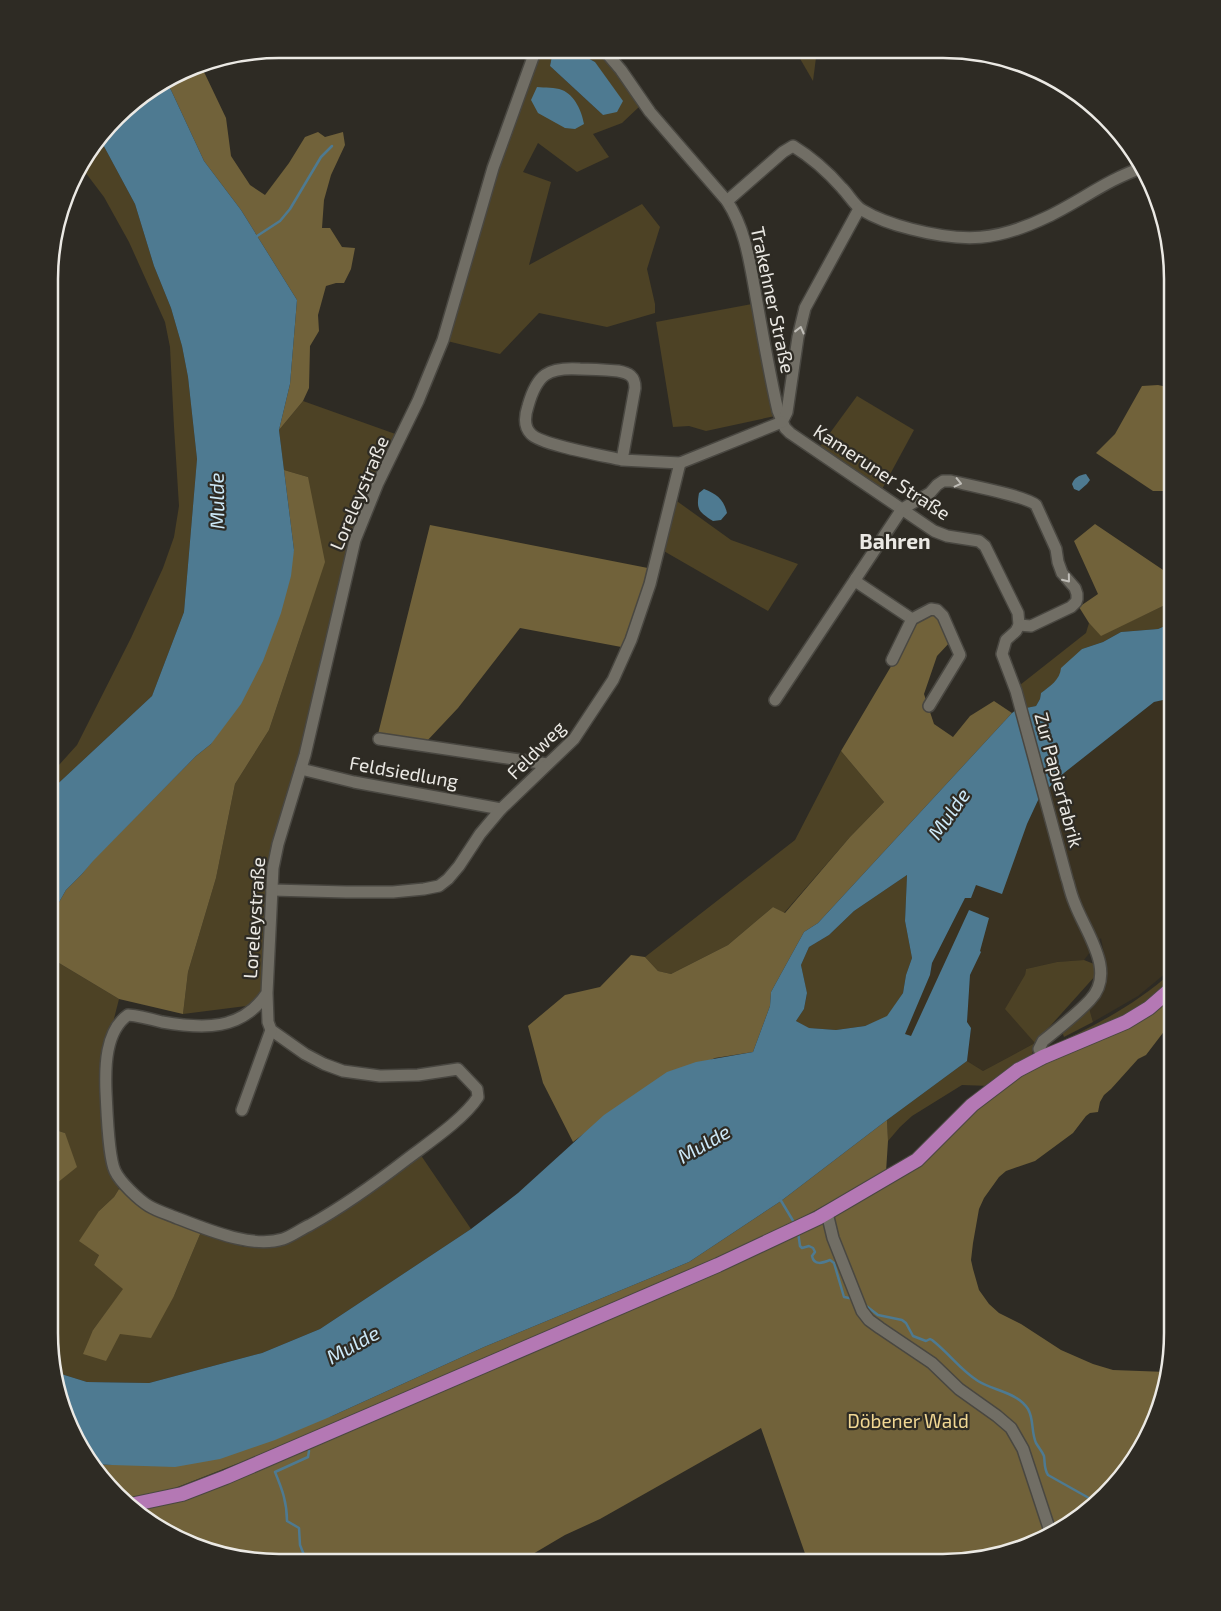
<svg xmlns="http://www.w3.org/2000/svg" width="1221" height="1611" font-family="'Exo 2',sans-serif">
  <rect width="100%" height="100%" fill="#2e2b24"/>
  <path fill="#3a3221" d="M1172,698V968L1138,996L1093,1022L1089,1008L1102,990L1106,964L1101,938L1084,960L1057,962L1026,969L1025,974L1035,1043L983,1071L967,1061L971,1028L967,1022L970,975L980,952L969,910L911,1037L904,1034L930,975L932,963L965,898L1027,824L1040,796L1064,773L1154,702Z"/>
  <g fill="#4d4225">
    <path d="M539,50H557L553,51L550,66L603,115L595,62L573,50H598L640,106L622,123L593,134L609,157L577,172L538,143L523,172L551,182L529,265L642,204L660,227L647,269L655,304V313L607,327L539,313L500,354L443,340L460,280Z"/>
    <path d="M795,50H817L813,81Z"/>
    <path d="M100,139L135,204L154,266L171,308L182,346L188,377L197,459L184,612L152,696L50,791V775L77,745L131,638L163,568L174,537L179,506L174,427L170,347L165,322L129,242L104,197L79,164Z"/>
    <path d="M752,304L775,416L706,431L689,426L673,427L656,322Z"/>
    <path d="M857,396L914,430L881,491L819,448Z"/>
    <path d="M303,401L401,436L364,516L270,882L262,1004L183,1014L188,972L216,878L235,784L269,730L304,625L308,477L284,470L279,430Z"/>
    <path d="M674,499L731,540L798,564L768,611L662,550Z"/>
    <path d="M1172,605V623L1158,629L1121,632L1103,642L1082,649L1053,684L1041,693L1040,699L1036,706L1026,708L1020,685L1086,633L1089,623L1101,635L1163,606Z"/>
    <path d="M841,751L884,802L850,837L784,913L773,907L728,945L671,974L658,971L645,957L795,840Z"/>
    <path d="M907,875L905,921L912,958L906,975L903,993L887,1017L865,1026L836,1030L808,1028L796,1021L804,1009L807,994L801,965L809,947L829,935L854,911Z"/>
    <path d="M49,957L119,999L100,1074L111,1168L119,1189L114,1197L99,1211V1255L94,1265L124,1289L93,1330L120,1334L174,1296L201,1232L244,1247L287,1242L420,1154L471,1229L320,1329L262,1353L149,1383L87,1382L58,1373L49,1333V1170L57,1183L65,1133L49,1128Z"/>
    <path d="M1084,960L1094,964L1096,975L1035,1043L1031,1058L990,1086L962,1085L912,1116L900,1127L888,1141L887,1120L967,1061L983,1071L1035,1043L1005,1009L1025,975L1026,969L1057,962Z"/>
    <path d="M1172,972V985L1139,1009L1045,1052L1043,1049C1090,1029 1134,1006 1172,972Z"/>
    <path d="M1089,1008L1093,1022L1064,1037L1061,1029Z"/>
  </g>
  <g fill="#71623a">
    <path d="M198,65L205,74L226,118L231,156L250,185L265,195L289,163L305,137L318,132L325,137L343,132L345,145L331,175L324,200L322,228H330L342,247L355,248L351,269L344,283H336L326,286L318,315L319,331L310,346L309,388L303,401L279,430L290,384L297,300L241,210L204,161L171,90L166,83Z"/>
    <path d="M1158,385L1172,388V491H1153L1096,453L1115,434L1142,386Z"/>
    <path d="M284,470L308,477L325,562L269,730L235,784L216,878L188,972L183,1014L119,999L49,957L50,918L66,890L82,874L93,860L196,756L211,744L294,550Z"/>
    <path d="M1095,524L1172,576V605L1163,606L1101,636L1089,623L1079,607L1098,594L1074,541Z"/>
    <path d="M430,525L658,570L632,649L520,628L458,708L426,742L378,734Z"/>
    <path d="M936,613L951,641L937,656L924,694L934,724L953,737L970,716L994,701L1012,713L818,923L804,932L771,992L770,1006L753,1052L715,1058L636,1094L573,1142L543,1083L528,1026L565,995L600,987L631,955L645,957L658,971L671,974L728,945L773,907L785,913L850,837L884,802L841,751L919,619Z"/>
    <path d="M1172,993V1021L1146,1055L1138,1059L1111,1089L1104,1095L1100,1102L1098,1112L1090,1113L1086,1116L1073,1133L1035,1161L1006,1171L999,1177L984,1198L979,1209L973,1243L971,1260L973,1269L979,1290L989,1304L999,1313L1021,1324L1061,1350L1093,1364L1113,1370L1167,1372L1160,1406L1133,1460L1094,1505L1044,1538L943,1562H808L761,1428L600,1519L565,1535L521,1561L249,1560L151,1523L134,1509L145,1508L881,1187L1003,1085Z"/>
    <path d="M887,1120L888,1141L886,1172L781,1229L693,1269L267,1452L175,1488L143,1497L123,1499L106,1484L92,1464L112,1465L332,1416L484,1347L689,1262L781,1201Z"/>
    <path d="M49,1128L65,1133L77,1167L57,1183L49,1170Z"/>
    <path d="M119,1189L201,1232L174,1296L151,1338L120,1334L106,1361L83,1354L93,1330L123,1289L94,1265L99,1255L79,1241L99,1211L114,1197Z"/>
  </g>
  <g fill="#4e7a91" fill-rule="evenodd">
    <path d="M557,50H573L595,62L623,101L617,112L603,115L550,66L553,51Z"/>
    <path d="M166,83L171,90L204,161L241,210L297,300L290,384L279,430L294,550L291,576L281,613L263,661L241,704L211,744L196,756L93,861L82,874L66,890L50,918V791L152,696L184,612L197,459L188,377L182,346L171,308L154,266L135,204L100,139L127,106Z"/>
    <path d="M537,87C545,88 555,87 562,90C575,95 582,112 584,124L575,129L565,128L538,113L531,100Z"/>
    <path d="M1086,474L1090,480L1087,484L1079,491L1074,489L1072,484C1074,478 1079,475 1086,474Z"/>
    <path d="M704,489C717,494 724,500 727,513L721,520L713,521C699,512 696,510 699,493Z"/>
    <path d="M1172,623V698L1154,702L1064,773L1040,796L1027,824L1002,894L976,885L971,898H965L932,963L930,975L905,1034L911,1036L969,910L989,918L980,951L981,952L970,975L967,1022L971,1028L967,1061L887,1120L781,1201L689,1262L484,1347L332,1416L275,1440L220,1459L175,1467L112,1465L92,1464L73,1434L58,1373L87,1382L149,1383L262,1353L320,1329L471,1229L518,1193L604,1115L667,1072L696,1062L753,1052L770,1006L771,992L804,932L818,923L1012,713L1016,710L1036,706L1040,699L1041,693C1050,686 1060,680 1061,668L1082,649L1103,642L1121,632L1158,629ZM907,875L905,921L912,958L906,975L903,993L887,1016L865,1026L836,1030L809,1028L796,1021L804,1009L807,993L801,965L809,947L829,935L854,911Z"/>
  </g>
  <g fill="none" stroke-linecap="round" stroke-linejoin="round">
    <g stroke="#4e7a91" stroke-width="2.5">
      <path d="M257,236L280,221L290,209L321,157L332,146"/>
      <path d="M780,1199L795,1224"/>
      <path d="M798,1232L800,1246L802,1248L809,1246L813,1248L815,1252L812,1256C814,1266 823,1263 830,1260L834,1263L844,1297L854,1299"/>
      <path d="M865,1305L878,1315L902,1320L906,1323L913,1336L926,1341L930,1339L932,1340C949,1353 960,1370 978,1381C994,1391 1017,1392 1028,1409C1034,1419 1031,1432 1036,1443C1039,1448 1042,1451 1044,1456C1045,1463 1044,1469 1048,1475L1096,1502"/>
      <path d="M306,1560L300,1545L299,1528L287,1521C287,1502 282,1489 275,1472L308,1457L309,1451"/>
    </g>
    <defs>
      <g id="minor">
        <path d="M604,50L621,70L650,112L727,201C745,229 749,258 755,291C762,331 769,372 778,411L785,428L790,433L934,531L947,536L979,541L985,546L1018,613L1019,625L1016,631L1006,640L1002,654L1016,691L1067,879"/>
        <path d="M727,201L783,152L793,146C811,157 828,172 842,188C849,195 854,205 862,210C877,219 895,225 911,229C965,243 997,241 1047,217C1079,202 1108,179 1142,168"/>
        <path d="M782,422L787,412L798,337L805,308L859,209"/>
        <path d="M622,460C605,456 541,445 531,434C523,426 525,415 528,406C537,374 548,367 580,369C593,369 606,370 618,371C629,373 635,376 635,388L622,460L680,463L782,422"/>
        <path d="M856,578L858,583L912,619"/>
        <path d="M892,660L912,619L931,609L937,610L943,616L960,655L929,706"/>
        <path d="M775,700L902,509L930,493L937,485L943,481H951C968,485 1026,496 1036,505L1056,549L1058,562L1062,573L1075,588L1077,594V599L1076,602L1071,607L1031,626L1019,625"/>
        <path d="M379,739L547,764"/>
        <path d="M301,769L354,782L501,809"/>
        <path d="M272,890L346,892H393L424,889L439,886L448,879L459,866L480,834L501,809L574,739L613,680L631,640L650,584L680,463"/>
        <path d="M267,993C242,1031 203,1029 162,1022C151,1019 140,1016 128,1015C105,1031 105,1068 106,1092C107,1110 108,1156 115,1171C120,1182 139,1200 149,1206C157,1211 168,1214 177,1218C207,1229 251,1249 283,1239C292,1236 301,1229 310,1225C344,1206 376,1183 407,1159C428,1143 464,1119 478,1097L477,1089L458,1069L418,1075L380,1076L343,1071L324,1064L305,1054L271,1030L268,1022L267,993L273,868L278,844L305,755L355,540L378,483L418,401L443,340L493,168L536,49"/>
        <path d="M1043,1057L1039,1049L1043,1041C1059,1028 1076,1015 1090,1000C1117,972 1086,933 1075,904C1072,897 1070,890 1068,882"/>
        <path d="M242,1110L271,1030"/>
        <path d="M827,1213L833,1238L862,1311L869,1320L880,1328L932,1363L959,1389L997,1416L1011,1428L1023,1449L1051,1534"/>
      </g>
      <path id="major" d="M130,1505L182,1494L226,1477L718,1265L818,1218L917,1160L972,1105L1018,1070L1043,1057L1126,1022L1149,1008L1172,988"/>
    </defs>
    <use href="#minor" stroke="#494741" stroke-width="14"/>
    <use href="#major" stroke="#494741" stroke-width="16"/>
    <use href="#minor" stroke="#716e65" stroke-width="11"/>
    <use href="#major" stroke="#b478b4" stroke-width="14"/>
  </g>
  <defs><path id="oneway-chevron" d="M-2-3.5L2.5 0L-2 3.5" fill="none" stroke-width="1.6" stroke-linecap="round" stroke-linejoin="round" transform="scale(1.25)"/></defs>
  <g stroke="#c0beb8">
    <use href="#oneway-chevron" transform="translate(800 330) rotate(-76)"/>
    <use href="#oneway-chevron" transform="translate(958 483) rotate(13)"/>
    <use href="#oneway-chevron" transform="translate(1067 579) rotate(51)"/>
  </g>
  <g text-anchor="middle" stroke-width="4.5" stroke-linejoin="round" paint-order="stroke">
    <g font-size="19" fill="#ebe9e4" stroke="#2e2b24">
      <text transform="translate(773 300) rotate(78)" y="7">Trakehner Straße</text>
      <text transform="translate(882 472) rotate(33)" y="7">Kameruner Straße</text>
      <text transform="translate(359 493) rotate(-67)" y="7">Loreleystraße</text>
      <text transform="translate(536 750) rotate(-45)" y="7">Feldweg</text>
      <text transform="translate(404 772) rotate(10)" y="7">Feldsiedlung</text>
      <text transform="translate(1059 780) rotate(75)" y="7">Zur Papierfabrik</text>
      <text transform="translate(254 918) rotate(-86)" y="7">Loreleystraße</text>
    </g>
    <g font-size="19" fill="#f1d793" stroke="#2e2b24">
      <text x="908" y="1428">Döbener Wald</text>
    </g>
    <g font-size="20" font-style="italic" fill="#cde9f8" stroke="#2e2b24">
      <text transform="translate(217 501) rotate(-91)" y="7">Mulde</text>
      <text transform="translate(949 814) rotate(-55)" y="7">Mulde</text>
      <text transform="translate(704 1144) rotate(-30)" y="7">Mulde</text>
      <text transform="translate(353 1345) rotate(-29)" y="7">Mulde</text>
    </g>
    <g font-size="21" font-weight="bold" fill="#ebe9e4" stroke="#2e2b24">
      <text x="895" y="549">Bahren</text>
    </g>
  </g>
  <path d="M0 0H1221V1611H0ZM279 58H943A221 221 0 0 1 1164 279V1333A221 221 0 0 1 943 1554H279A221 221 0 0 1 58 1333V279A221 221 0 0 1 279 58Z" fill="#2e2b24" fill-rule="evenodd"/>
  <path fill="none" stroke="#ebe9e4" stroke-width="2.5" d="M279 58H943A221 221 0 0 1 1164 279V1333A221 221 0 0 1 943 1554H279A221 221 0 0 1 58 1333V279A221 221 0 0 1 279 58Z"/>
</svg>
